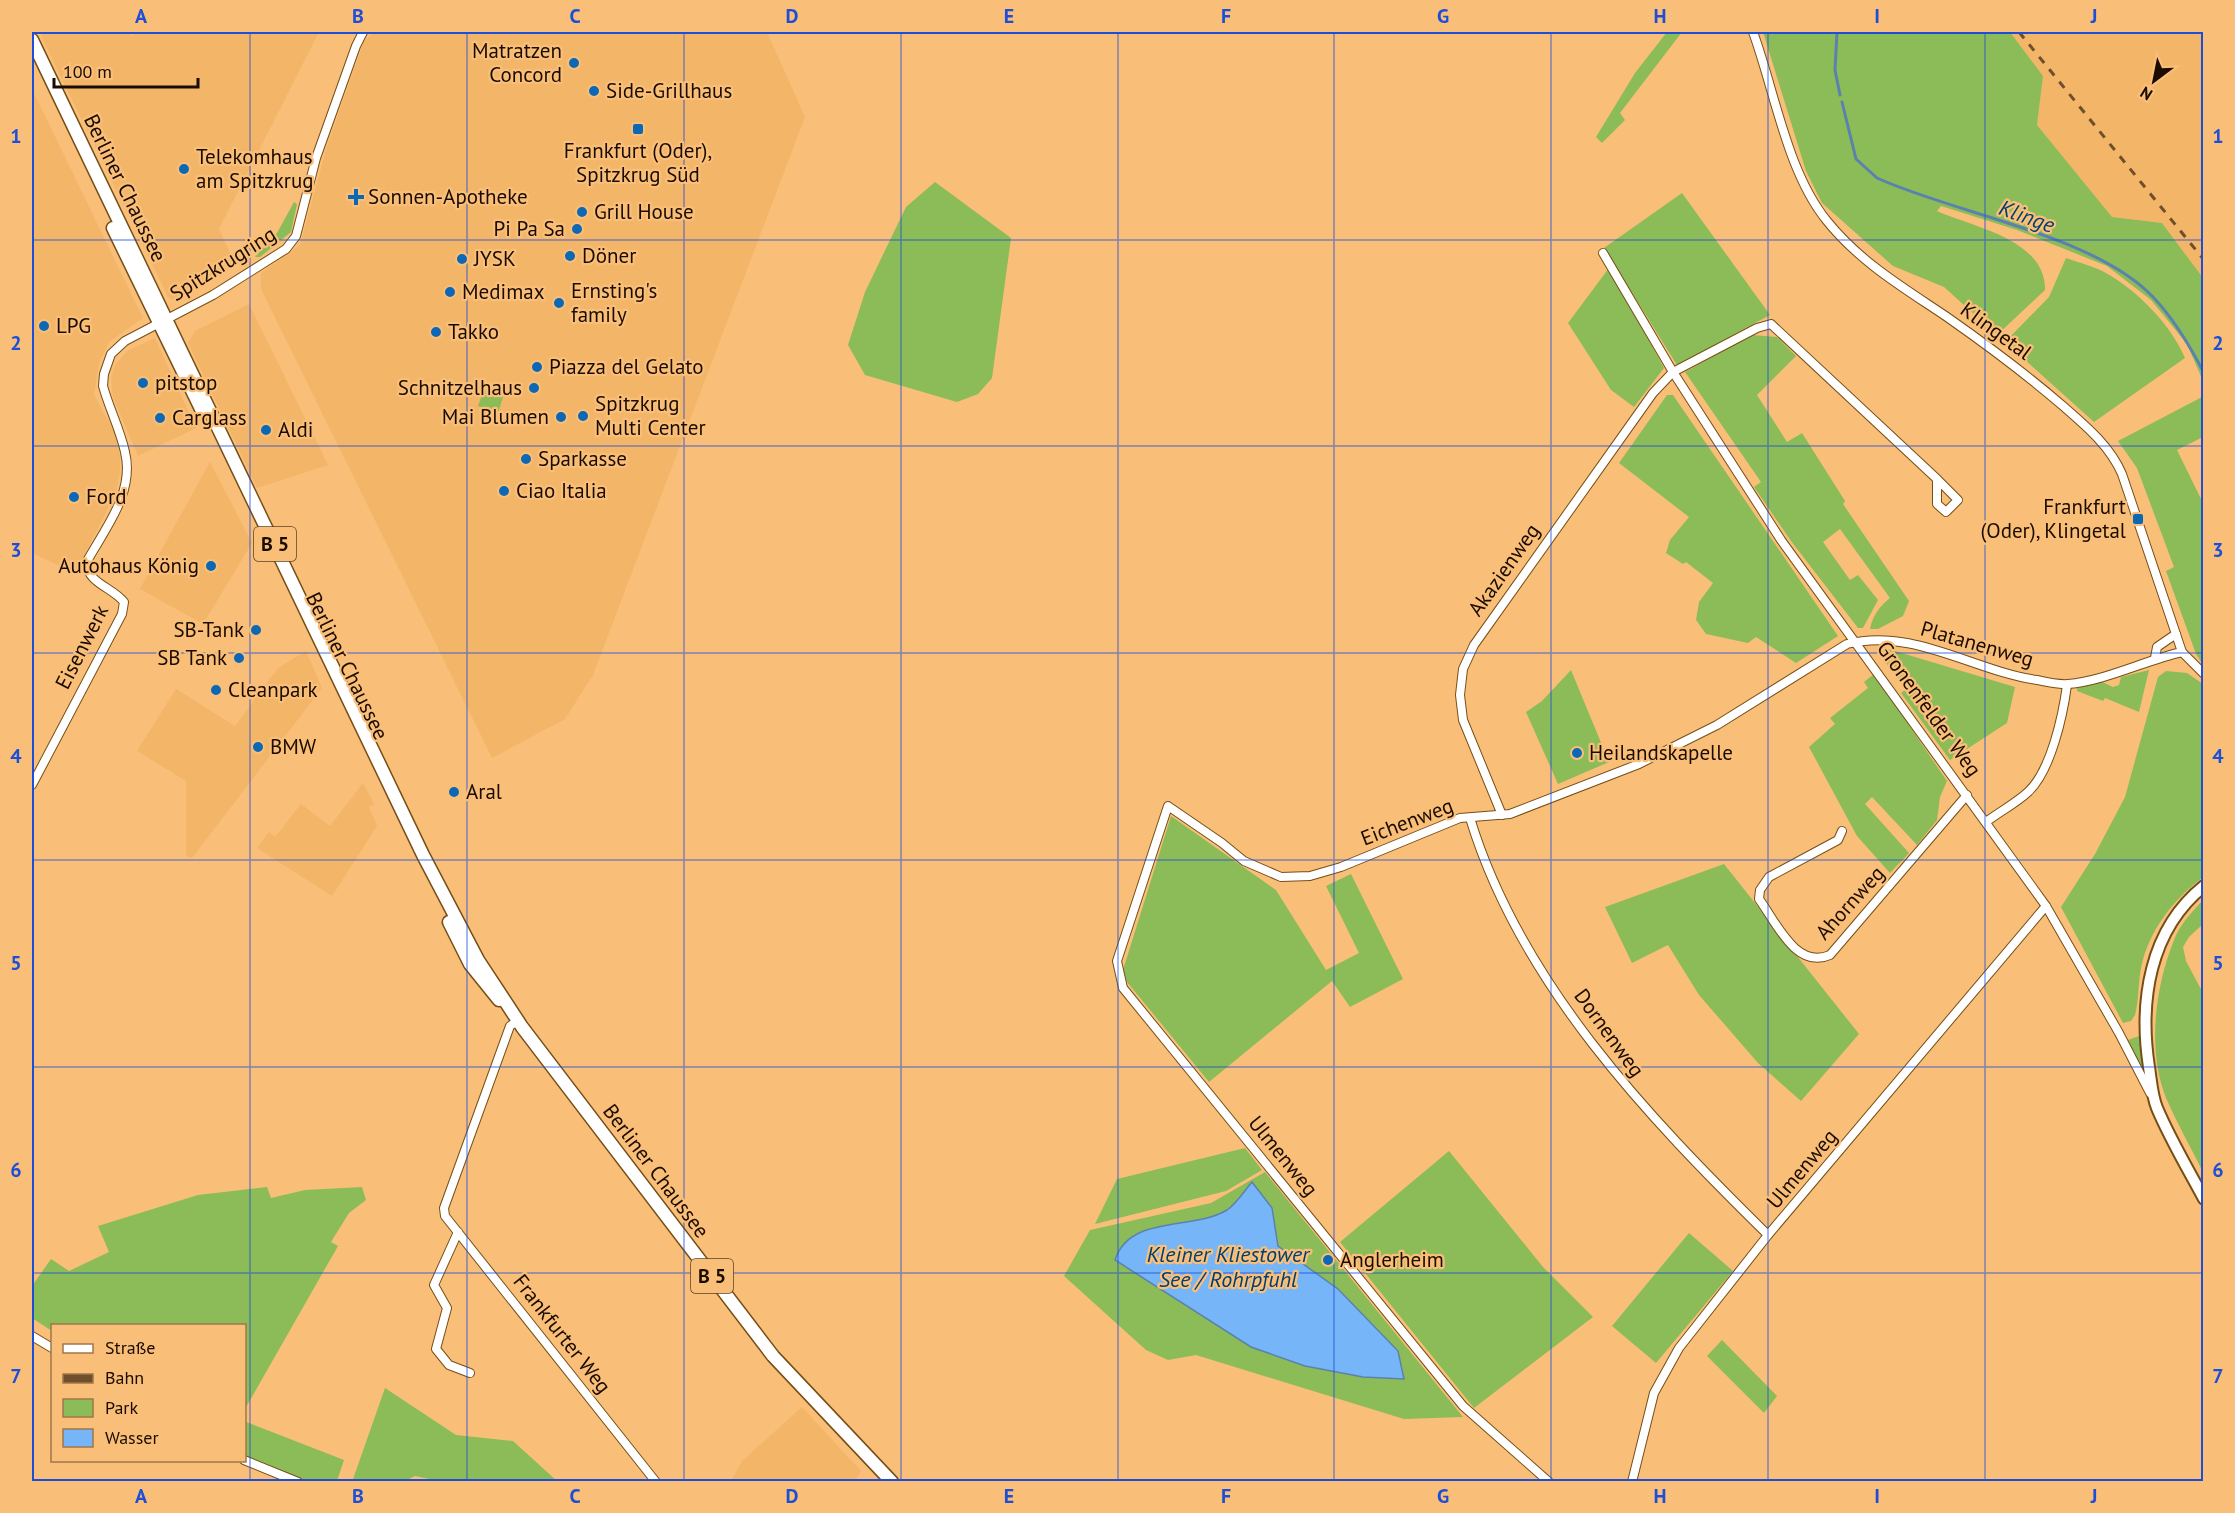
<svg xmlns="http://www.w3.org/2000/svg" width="2235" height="1513" font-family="'PT Sans',sans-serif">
  <rect width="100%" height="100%" fill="#f9bf79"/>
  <g fill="#f3b567">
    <path d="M44,32H124L132,36L135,32H319L219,229L233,259L230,268L173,300L168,297L41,36Z"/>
    <path d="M375,32H767L805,117L593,675L565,719L492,758L261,289V273L300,245L327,146L364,41Z"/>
    <path d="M2010,32H2203V278L2162,223L2112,217L2037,125L2043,76Z"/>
    <path d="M32,89L143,318L109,342L99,363L94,395L114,431L120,456V472L116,493L75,573L32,553Z"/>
    <path d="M249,304L328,465L257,488L188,343L195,331Z"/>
    <path d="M155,338L196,428L138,456L113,397L111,379L115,365L127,351Z"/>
    <path d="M210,462L252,543L203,624L140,589Z"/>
    <path d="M306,651L322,688L192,858L186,856V781L137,751L176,689L235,726L278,668Z"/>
    <path d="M363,783L374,804L369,807L377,826L332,896L257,848L269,832L275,837L301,804L330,826Z"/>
    <path d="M802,1407L861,1471L855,1481H731L742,1461Z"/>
  </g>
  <g fill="#8bbc58" fill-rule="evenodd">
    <path d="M1667,32H1682L1620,113L1625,120L1602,143L1596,137L1635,73Z"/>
    <path d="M1763,32H2010L2043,76L2037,125L2112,217L2162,223L2203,278V381L2187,344L2151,300L2107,266L2017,230L1941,206L1937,211C1972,227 2046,239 2045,290L1997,335L1944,287L1893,266L1822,203L1806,171Z"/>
    <path d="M935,182L1011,238L992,378L978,394L957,402L865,375L848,345L865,292L906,207Z"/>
    <path d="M1682,193L1770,315L1677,365L1604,248Z"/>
    <path d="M294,202L297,204L291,232L260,257H255L277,233Z"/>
    <path d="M2066,258C2079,263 2094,266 2106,273C2138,291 2171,325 2185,358L2094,422L2005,342L2049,297Z"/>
    <path d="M1609,268L1664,368L1634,407L1611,390L1568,323Z"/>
    <path d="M1752,335L1777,337L1796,356L1757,395L1787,442L1802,433L1845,501L1843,504L1909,601L1903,616L1878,629H1870C1873,615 1879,607 1890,598L1840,529L1823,542L1850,580L1858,575L1878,600L1863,628H1858L1791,541L1754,487L1761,482L1685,372Z"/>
    <path d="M484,390L503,397L498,413L478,406Z"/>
    <path d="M1667,395H1673L1838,636L1796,663L1756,637L1748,643L1706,634L1696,620L1699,602L1713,583L1686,562L1683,564L1666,553L1670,540L1689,517L1619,463Z"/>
    <path d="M2202,397L2203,437L2177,450L2203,503V665L2196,654L2166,571L2174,567L2137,468L2118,441Z"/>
    <path d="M1885,648L2015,687L2007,723L1950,760L1901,693L1906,689L1887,664L1882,653Z"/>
    <path d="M1571,670L1609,762L1558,784L1526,712L1542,701Z"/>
    <path d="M2149,670L2139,712L2105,698L2103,701L2077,691V688L2102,682L2113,687L2119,685L2121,677Z"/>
    <path d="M2166,671L2187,673L2203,684V877C2173,900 2149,930 2141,968C2138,984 2139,1000 2135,1015L2131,1021L2123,1023L2061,907L2095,854L2125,797L2158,677Z"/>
    <path d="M1874,674L1947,781L1940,797L1937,820L1917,845L1872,797L1865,804L1909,853L1890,873L1857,836L1809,747L1835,724L1830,718L1868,688L1864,682Z"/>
    <path d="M1171,816L1276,890L1326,970L1359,953L1326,886L1351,874L1403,979L1350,1007L1332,981L1209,1082L1127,982L1123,970Z"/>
    <path d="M1724,864L1859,1034L1801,1101L1758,1063L1699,995L1668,945L1632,963L1605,907Z"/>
    <path d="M2203,900V924L2189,937L2183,947L2186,961L2203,993V1172C2191,1148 2177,1123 2166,1098C2147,1050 2155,987 2174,940C2180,924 2192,912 2203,900Z"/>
    <path d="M2139,1036L2143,1067L2140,1068L2128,1040Z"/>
    <path d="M1245,1148L1262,1170L1226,1191L1095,1224L1117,1179Z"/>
    <path d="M1449,1151L1543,1267L1593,1317L1474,1408L1340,1242Z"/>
    <path d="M1265,1172L1463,1417L1404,1419L1196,1355L1168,1360L1146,1350L1064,1276L1090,1230L1211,1203ZM1252,1183L1272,1208L1278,1246L1338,1289L1398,1351L1404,1378L1133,1235C1156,1226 1214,1221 1229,1208C1237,1201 1244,1191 1252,1183Z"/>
    <path d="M267,1187L271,1198L305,1190L362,1187L366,1200L349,1213L331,1242L338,1246L245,1409L244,1326H52V1331L32,1318V1286L51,1259L69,1271L109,1252L98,1226L198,1195Z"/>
    <path d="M1689,1233L1733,1271L1656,1363L1612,1326Z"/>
    <path d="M1722,1340L1777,1396L1764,1413L1707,1356Z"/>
    <path d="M385,1388L456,1435L513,1441L557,1481L443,1482L415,1476L405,1481L352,1482Z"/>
    <path d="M244,1421L344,1460L337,1481H305L245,1456Z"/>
  </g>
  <path fill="#76b5f7" stroke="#5b82ad" stroke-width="1.5" d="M1252,1182L1272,1208L1278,1246L1338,1289L1398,1351L1404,1379L1363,1377L1305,1366L1251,1347L1115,1260C1130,1214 1192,1231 1227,1210C1236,1204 1245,1190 1252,1182Z"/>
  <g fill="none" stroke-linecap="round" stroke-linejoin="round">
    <g stroke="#5b82ad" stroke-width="3">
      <path d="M1837,32L1835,70L1840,95"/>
      <path d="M1842,102L1856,159L1877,178C1956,214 2094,235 2153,297C2174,319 2190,346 2204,373"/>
    </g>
    <defs>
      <g id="minor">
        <path d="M1753,32C1775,92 1787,172 1827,221C1861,263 1904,288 1947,317C1987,345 2026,374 2063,406C2086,426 2110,446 2122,474L2182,652L2204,674"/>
        <path d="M1603,253L1673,372L1781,540L2046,906L2119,1033L2150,1093"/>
        <path d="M2155,658L2157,647L2176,634"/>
        <path d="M32,785L122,614L124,602C112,587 89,584 86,563C105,528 135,493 125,452C120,429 109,408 103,386L104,374L111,354L125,341L213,295L286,249L296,236L316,158L356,46L363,32"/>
        <path d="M1502,815L1463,720L1460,695L1463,669L1474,645L1653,393L1673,372L1757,328L1771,324L1937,479V504L1946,512L1958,500L1937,479"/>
        <path d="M1470,818C1520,983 1648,1117 1768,1235"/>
        <path d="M1986,822C1999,812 2015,804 2028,792C2051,771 2063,715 2067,685"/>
        <path d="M1842,831L1838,840L1769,877L1760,890L1759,899C1776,922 1796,970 1830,955L1967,795"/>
        <path d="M517,1021L510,1026L444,1208L445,1216L656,1482"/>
        <path d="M458,1232L434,1285L447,1308L436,1349L449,1365L470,1373"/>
        <path d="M32,1336L52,1348"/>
        <path d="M244,1460L298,1482"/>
        <path d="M1549,1482L1463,1406L1123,988L1117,961L1168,806L1222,843L1244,861L1281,877L1310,876L1341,867L1460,818L1510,814L1639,764L1717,725L1847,644C1912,627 1974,671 2037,680C2046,682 2059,685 2068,684C2105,681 2146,660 2182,652"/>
        <path d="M1632,1482L1654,1393L1679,1348L1768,1235L2046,906"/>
      </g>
      <path id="secondary" d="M2204,886C2149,930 2139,1002 2149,1067C2151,1080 2152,1096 2157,1108C2170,1139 2188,1169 2204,1199"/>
      <g id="primary">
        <path d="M32,40L423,855L478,960L522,1027L773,1356L892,1482"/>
        <path d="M113,228L201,409"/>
        <path d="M449,922L470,964L499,1000"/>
      </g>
    </defs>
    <use href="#minor" stroke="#764e15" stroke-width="10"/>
    <use href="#secondary" stroke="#764e15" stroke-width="14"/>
    <use href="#primary" stroke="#764e15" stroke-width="15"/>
    <use href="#minor" stroke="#fff" stroke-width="8"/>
    <use href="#secondary" stroke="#fff" stroke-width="10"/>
    <use href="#primary" stroke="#fff" stroke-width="12"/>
    <path stroke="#6e4e2d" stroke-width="3" stroke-dasharray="8 8" stroke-linecap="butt" d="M2019,32L2204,260"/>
  </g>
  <path fill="none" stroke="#1d4ed8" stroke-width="1.5" stroke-opacity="0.55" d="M250,32V1482M467,32V1482M684,32V1482M901,32V1482M1118,32V1482M1334,32V1482M1551,32V1482M1768,32V1482M1985,32V1482M32,240H2204M32,446H2204M32,653H2204M32,860H2204M32,1067H2204M32,1273H2204"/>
  <g fill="#0c68b5" stroke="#f9bf79" stroke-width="2">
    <circle cx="574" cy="63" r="6"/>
    <circle cx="594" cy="91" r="6"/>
    <rect x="632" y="123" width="12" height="12" rx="3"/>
    <circle cx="184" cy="169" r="6"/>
    <path d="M353 188h6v6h6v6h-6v6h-6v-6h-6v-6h6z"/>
    <circle cx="582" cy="212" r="6"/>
    <circle cx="577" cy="229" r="6"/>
    <circle cx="570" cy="256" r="6"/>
    <circle cx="462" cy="259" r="6"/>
    <circle cx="450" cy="292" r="6"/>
    <circle cx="559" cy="303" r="6"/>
    <circle cx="44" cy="326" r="6"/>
    <circle cx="436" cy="332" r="6"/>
    <circle cx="537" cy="367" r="6"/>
    <circle cx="143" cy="383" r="6"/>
    <circle cx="534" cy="388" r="6"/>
    <circle cx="583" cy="416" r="6"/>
    <circle cx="561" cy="417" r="6"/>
    <circle cx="160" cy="418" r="6"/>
    <circle cx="266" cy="430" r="6"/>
    <circle cx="526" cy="459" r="6"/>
    <circle cx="504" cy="491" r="6"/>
    <circle cx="74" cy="497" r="6"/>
    <rect x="2132" y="513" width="12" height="12" rx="3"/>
    <circle cx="211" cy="566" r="6"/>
    <circle cx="256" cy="630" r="6"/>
    <circle cx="239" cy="658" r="6"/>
    <circle cx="216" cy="690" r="6"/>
    <circle cx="258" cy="747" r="6"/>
    <circle cx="1577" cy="753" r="6"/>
    <circle cx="454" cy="792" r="6"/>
    <circle cx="1328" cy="1260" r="6"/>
  </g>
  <g text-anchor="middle" stroke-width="4.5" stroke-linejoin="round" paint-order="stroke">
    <g fill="#f9bf79" stroke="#5e4124" stroke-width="1.5">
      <rect x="254" y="527" width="42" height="34" rx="4.5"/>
      <rect x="691" y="1259" width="42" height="34" rx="4.5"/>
    </g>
    <g font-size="20" font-weight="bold" fill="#1b0b00">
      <text x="275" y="551">B 5</text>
      <text x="712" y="1283">B 5</text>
    </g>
    <g font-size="21" fill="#1b0b00" stroke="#f9bf79" text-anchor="start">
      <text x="562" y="58" text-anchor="end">Matratzen<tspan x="562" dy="24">Concord</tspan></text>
      <text x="606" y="98">Side-Grillhaus</text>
      <text x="638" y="158" text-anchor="middle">Frankfurt (Oder),<tspan x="638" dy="24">Spitzkrug Süd</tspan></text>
      <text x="196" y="164">Telekomhaus<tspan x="196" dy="24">am Spitzkrug</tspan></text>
      <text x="368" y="204">Sonnen-Apotheke</text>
      <text x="594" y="219">Grill House</text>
      <text x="565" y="236" text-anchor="end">Pi Pa Sa</text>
      <text x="582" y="263">Döner</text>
      <text x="474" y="266">JYSK</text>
      <text x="571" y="298">Ernsting's<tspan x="571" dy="24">family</tspan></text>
      <text x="462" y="299">Medimax</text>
      <text x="56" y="333">LPG</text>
      <text x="448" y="339">Takko</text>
      <text x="549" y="374">Piazza del Gelato</text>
      <text x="155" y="390">pitstop</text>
      <text x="522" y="395" text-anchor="end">Schnitzelhaus</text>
      <text x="595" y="411">Spitzkrug<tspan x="595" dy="24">Multi Center</tspan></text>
      <text x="549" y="424" text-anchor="end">Mai Blumen</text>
      <text x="172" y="425">Carglass</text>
      <text x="278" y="437">Aldi</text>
      <text x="538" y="466">Sparkasse</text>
      <text x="516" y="498">Ciao Italia</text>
      <text x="86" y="504">Ford</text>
      <text x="2126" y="514" text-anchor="end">Frankfurt<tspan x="2126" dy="24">(Oder), Klingetal</tspan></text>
      <text x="199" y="573" text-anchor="end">Autohaus König</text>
      <text x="244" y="637" text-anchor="end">SB-Tank</text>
      <text x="227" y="665" text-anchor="end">SB Tank</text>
      <text x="228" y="697">Cleanpark</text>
      <text x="270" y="754">BMW</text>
      <text x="1589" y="760">Heilandskapelle</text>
      <text x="466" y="799">Aral</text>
      <text x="1340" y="1267">Anglerheim</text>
    </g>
    <g font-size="21" fill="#1b0b00" stroke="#f9bf79">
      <text transform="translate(125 188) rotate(64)" y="7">Berliner Chaussee</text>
      <text transform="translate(223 264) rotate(-32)" y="7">Spitzkrugring</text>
      <text transform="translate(1996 331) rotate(36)" y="7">Klingetal</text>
      <text transform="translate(1504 570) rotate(-55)" y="7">Akazienweg</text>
      <text transform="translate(1977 644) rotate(16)" y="7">Platanenweg</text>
      <text transform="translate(82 647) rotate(-63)" y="7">Eisenwerk</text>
      <text transform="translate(347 666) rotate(64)" y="7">Berliner Chaussee</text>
      <text transform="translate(1929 709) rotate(54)" y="7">Gronenfelder Weg</text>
      <text transform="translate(1407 822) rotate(-21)" y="7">Eichenweg</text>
      <text transform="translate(1850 903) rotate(-48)" y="7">Ahornweg</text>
      <text transform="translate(1609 1033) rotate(54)" y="7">Dornenweg</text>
      <text transform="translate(1283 1156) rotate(51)" y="7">Ulmenweg</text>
      <text transform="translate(1802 1169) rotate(-50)" y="7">Ulmenweg</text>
      <text transform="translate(656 1171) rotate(53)" y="7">Berliner Chaussee</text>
      <text transform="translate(562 1334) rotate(52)" y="7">Frankfurter Weg</text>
    </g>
    <g font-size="22" font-style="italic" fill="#013f73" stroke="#f9bf79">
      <text transform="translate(2027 216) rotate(20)" y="8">Klinge</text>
      <text x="1228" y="1262">Kleiner Kliestower<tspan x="1228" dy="25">See / Rohrpfuhl</tspan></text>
    </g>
  </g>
  <rect width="2235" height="1513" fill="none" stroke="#f9bf79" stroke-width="66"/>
  <rect x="51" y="1324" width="195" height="138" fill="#f9bf79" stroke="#a07749" stroke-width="1.5"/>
  <rect x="63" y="1344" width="30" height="9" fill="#ffffff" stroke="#a07749" stroke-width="1.5"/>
  <text x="105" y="1354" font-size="18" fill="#1b0b00">Straße</text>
  <rect x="63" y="1374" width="30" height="9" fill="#6e4e2d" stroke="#a07749" stroke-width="1.5"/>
  <text x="105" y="1384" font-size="18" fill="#1b0b00">Bahn</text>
  <rect x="63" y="1399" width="30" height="18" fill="#8bbc58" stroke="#a07749" stroke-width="1.5"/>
  <text x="105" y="1414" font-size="18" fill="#1b0b00">Park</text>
  <rect x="63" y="1429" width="30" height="18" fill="#76b5f7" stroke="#a07749" stroke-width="1.5"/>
  <text x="105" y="1444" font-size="18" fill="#1b0b00">Wasser</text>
  <g transform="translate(2154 81) rotate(212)" stroke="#f9bf79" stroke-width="4.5" paint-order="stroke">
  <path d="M0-4.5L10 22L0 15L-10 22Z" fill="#1b0b00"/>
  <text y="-9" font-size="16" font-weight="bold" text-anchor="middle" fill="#1b0b00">N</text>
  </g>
  <path d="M54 78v9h144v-9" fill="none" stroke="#1b0b00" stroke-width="3"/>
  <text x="63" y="78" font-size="18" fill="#1b0b00" stroke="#f9bf79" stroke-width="4.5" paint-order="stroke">100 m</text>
  <rect x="33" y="33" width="2169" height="1447" fill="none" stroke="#1d4ed8" stroke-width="2"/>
  <g font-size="20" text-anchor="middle" font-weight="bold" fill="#1d4ed8">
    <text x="141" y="23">A</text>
    <text x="358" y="23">B</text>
    <text x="575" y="23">C</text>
    <text x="792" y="23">D</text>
    <text x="1009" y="23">E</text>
    <text x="1226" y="23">F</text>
    <text x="1443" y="23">G</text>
    <text x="1660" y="23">H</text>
    <text x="1877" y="23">I</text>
    <text x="2094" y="23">J</text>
    <text x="16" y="143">1</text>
    <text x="2218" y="143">1</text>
    <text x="16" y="350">2</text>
    <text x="2218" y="350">2</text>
    <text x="16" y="557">3</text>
    <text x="2218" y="557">3</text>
    <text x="16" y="763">4</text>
    <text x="2218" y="763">4</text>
    <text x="16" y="970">5</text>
    <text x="2218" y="970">5</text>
    <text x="16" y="1177">6</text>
    <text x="2218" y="1177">6</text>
    <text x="16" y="1383">7</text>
    <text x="2218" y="1383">7</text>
    <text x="141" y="1503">A</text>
    <text x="358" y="1503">B</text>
    <text x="575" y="1503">C</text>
    <text x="792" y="1503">D</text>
    <text x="1009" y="1503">E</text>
    <text x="1226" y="1503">F</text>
    <text x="1443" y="1503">G</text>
    <text x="1660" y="1503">H</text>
    <text x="1877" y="1503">I</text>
    <text x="2094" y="1503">J</text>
  </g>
</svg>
